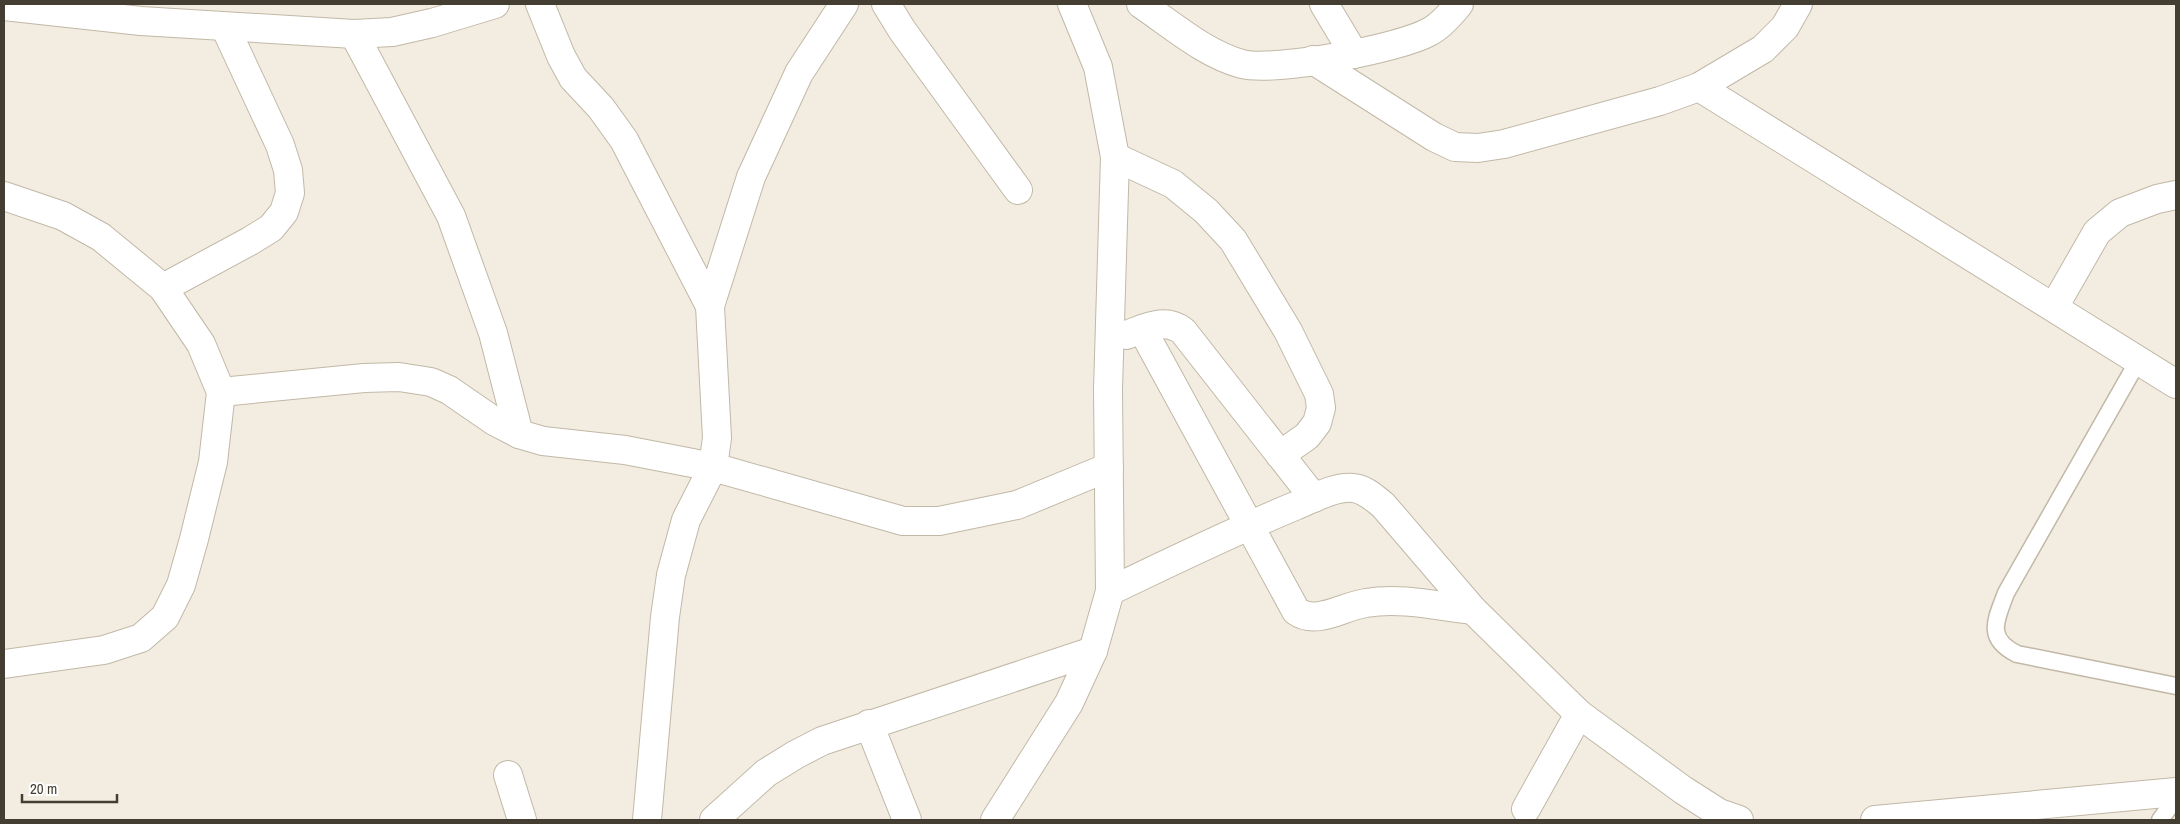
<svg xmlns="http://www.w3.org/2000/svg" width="2180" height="824" font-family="'Archivo Narrow',sans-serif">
  <rect width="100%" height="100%" fill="#f3ede1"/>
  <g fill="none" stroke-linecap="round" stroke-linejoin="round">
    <defs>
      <g id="lane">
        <path d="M2138,361L2006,593C1996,620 1985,638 2017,654L2176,686"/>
        <path d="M2160,820L2176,798"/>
      </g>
      <g id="street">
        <path d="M540,4L561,56L573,78L601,108L624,140L710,306"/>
        <path d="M886,4L902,30L1018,190"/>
        <path d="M1141,4C1172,25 1205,54 1242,64C1275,72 1398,49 1429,32C1441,26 1451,14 1459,4"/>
        <path d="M1324,4L1354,54"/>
        <path d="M4,6L141,21L354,34L392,32L432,23L495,4"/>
        <path d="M354,34L451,216L493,333L519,434"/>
        <path d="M1313,60L1434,137L1455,147L1478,148L1504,144L1660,101L1699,87L1763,49L1785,27L1798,4"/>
        <path d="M1699,87L2176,384"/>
        <path d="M1115,157L1173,184L1206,211L1233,240L1288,331L1319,394L1321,408L1317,423L1307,436L1280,455"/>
        <path d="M4,196L63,216L101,237L163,288L201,344L221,392L213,462L194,539L181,585L165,617L141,638L104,650L4,664"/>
        <path d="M163,288L250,241L271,228L284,212L290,193L288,170L280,145L225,27"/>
        <path d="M2054,307L2097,232L2120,213L2157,199L2176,195"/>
        <path d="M1142,329L1296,611C1317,626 1343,606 1366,603C1401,597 1437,606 1473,610"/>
        <path d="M1126,335C1146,328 1165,317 1183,331L1314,498"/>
        <path d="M221,392L364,378L399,377L431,382L449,390L494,421L519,434L543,441L625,450L713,467L903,521H939L1017,505L1109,467"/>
        <path d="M1110,591C1171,562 1232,532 1295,506C1312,499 1335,486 1353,488C1365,489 1374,498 1383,505L1473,610L1579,714L1683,790L1719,813L1739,820"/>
        <path d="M869,724L907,820"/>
        <path d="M508,775L522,820"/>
        <path d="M1526,809L1579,714"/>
        <path d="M647,820L665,617L671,575L686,520L713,467L717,438L710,306L751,177L799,73L844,4"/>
        <path d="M714,820L766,773L795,755L822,741L1093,651"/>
        <path d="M995,820L1069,703L1093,651L1110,591L1108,389L1115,157L1098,67L1072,4"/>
        <path d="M1875,820L2176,792"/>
      </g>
    </defs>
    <use href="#lane" stroke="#c1b8a6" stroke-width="19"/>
    <use href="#street" stroke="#c1b8a6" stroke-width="30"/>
    <use href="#lane" stroke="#fff" stroke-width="16"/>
    <use href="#street" stroke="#fff" stroke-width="28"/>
  </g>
  <rect width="2180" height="824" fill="none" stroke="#443d31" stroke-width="10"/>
  <path d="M22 794v8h95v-8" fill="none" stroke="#443d31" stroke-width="2.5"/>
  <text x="30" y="794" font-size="15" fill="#443d31" stroke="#ffffff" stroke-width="4" paint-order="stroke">20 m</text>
</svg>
